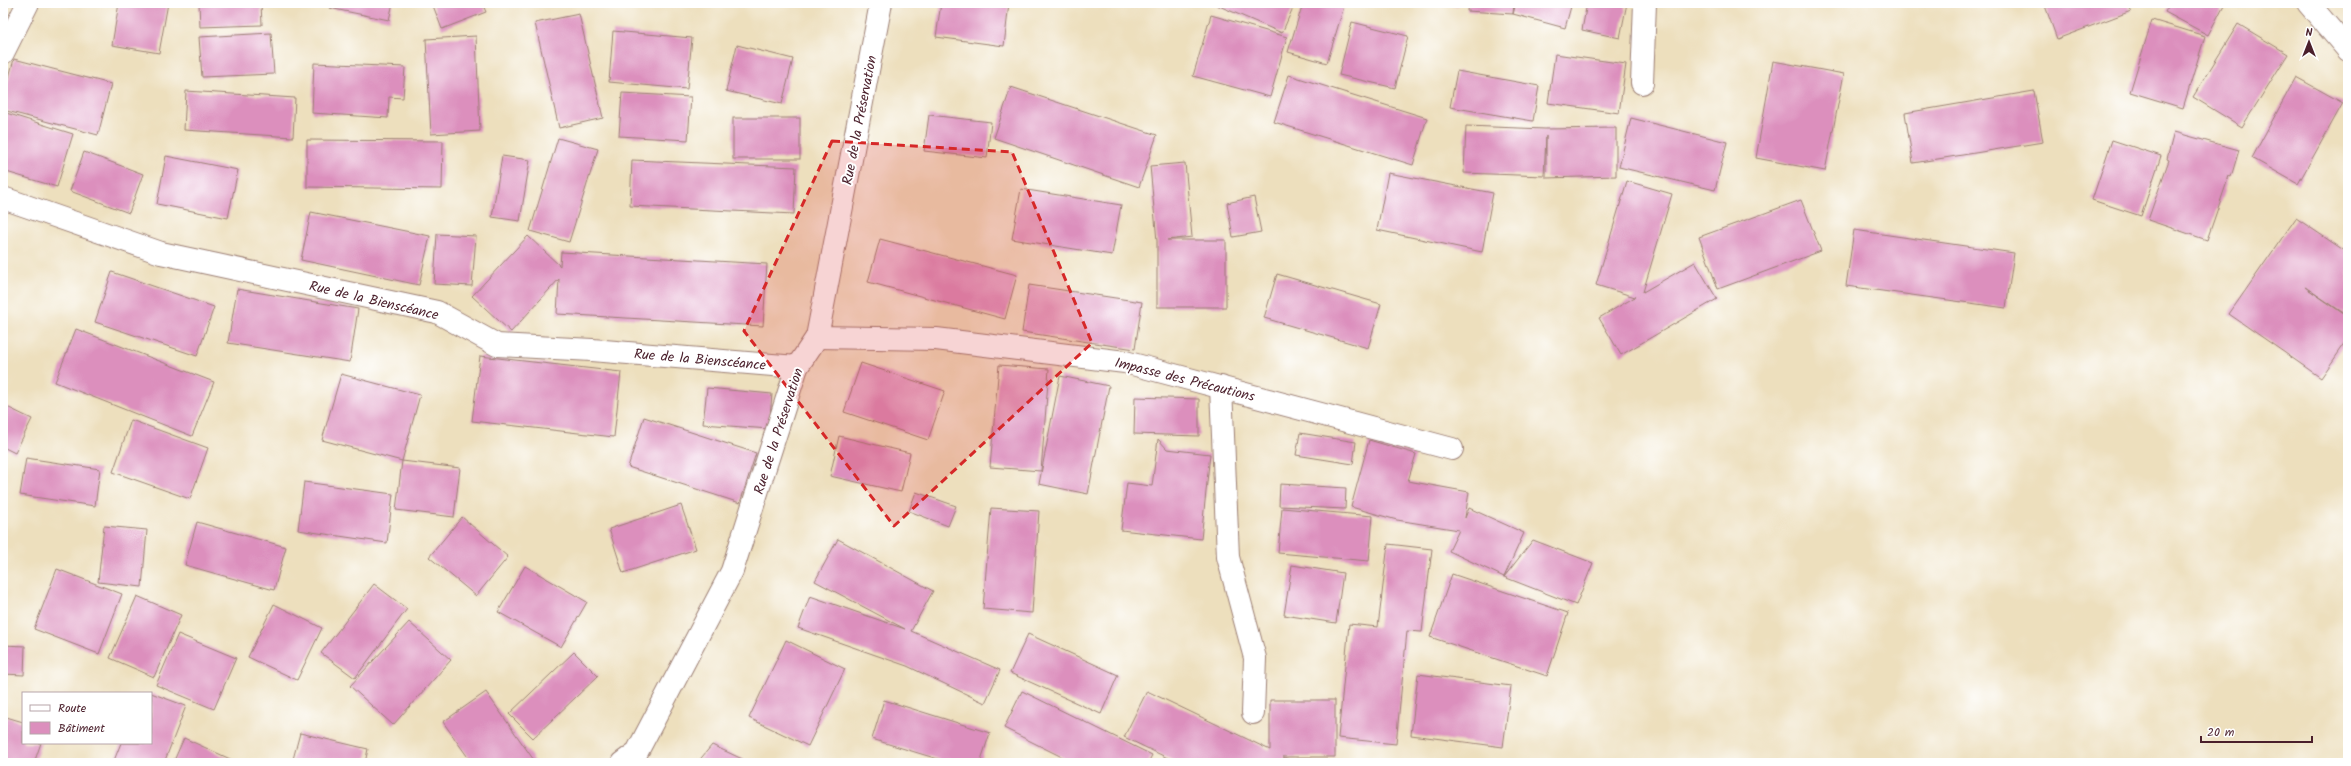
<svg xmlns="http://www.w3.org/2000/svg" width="2351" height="766" font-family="Kalam,sans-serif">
  <rect width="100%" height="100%" fill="#fff"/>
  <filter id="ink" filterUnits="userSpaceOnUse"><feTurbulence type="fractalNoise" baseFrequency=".025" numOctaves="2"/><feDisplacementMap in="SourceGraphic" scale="8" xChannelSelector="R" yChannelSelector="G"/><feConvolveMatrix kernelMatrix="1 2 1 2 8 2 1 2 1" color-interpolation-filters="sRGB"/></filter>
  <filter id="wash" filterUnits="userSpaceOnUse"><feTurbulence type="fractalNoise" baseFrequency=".012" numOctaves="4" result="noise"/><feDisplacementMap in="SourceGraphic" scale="16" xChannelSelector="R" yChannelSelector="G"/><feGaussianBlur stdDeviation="0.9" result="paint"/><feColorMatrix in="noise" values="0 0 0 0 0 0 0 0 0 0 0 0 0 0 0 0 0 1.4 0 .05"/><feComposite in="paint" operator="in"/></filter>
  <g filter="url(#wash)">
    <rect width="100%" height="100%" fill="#eddfbd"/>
    <g id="blocks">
      <g fill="#dc8fbd">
        <path d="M119,3H168L159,53L112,45Z"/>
        <path d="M199,3H261L262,25L200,27Z"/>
        <path d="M329,3H393L389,20L329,8Z"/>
        <path d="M432,3H482L486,12L442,29Z"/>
        <path d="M941,3H1009L1004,46L936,37Z"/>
        <path d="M1212,3H1295L1282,33Z"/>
        <path d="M1303,3H1345L1327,63L1288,52Z"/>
        <path d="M1446,3H1458V6Z"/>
        <path d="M1468,3H1514L1513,14L1516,3H1572L1565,28L1513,14L1467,11Z"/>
        <path d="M1587,3H1627L1620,38L1582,30Z"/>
        <path d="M2044,3H2128L2131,11L2057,39Z"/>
        <path d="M2170,3H2225L2208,35L2165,12Z"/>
        <path d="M579,14L603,118L559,128L535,23Z"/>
        <path d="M1211,15L1287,37L1270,97L1193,76Z"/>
        <path d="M2152,20L2205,36L2183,108L2130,92Z"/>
        <path d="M1352,22L1408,36L1395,88L1339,75Z"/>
        <path d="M2238,24L2288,54L2242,127L2193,97Z"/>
        <path d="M613,31L692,38L687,89L609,82Z"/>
        <path d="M271,33L274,74L202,77L199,37Z"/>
        <path d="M476,36L480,131L431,134L426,39Z"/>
        <path d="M737,45L793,59L782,104L726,91Z"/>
        <path d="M1555,54L1626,64L1619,113L1548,103Z"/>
        <path d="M14,59L111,84L98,135L3,110V99Z"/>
        <path d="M1773,61L1844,74L1825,171L1756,158Z"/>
        <path d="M314,63L405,67L403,98L389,97L388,118L312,113Z"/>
        <path d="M1457,71L1539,86L1533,121L1450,107Z"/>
        <path d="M1289,75L1427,118L1413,165L1274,122Z"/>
        <path d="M2296,77L2343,103L2298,184L2252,158Z"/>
        <path d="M1011,87L1157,135L1139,187L994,138Z"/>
        <path d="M186,91L295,98L293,137L184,130Z"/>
        <path d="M2034,91L2043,142L1913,163L1905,113Z"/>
        <path d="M622,93L691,97L688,140L619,136Z"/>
        <path d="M3,112L73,134L57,187L3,171Z"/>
        <path d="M929,115L991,122L987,158L924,151Z"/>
        <rect x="733" y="118" width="67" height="41"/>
        <path d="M1631,118L1727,142L1715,190L1619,167Z"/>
        <path d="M1466,126L1545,129L1616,128V176L1546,178V136L1544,176L1464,173Z"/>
        <path d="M2174,132L2239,150L2231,177L2229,176L2207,240L2148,220L2169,160L2167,159Z"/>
        <path d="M558,138L598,149L569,242L530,231Z"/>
        <path d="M307,140L443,141L442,189L307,187Z"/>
        <path d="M2112,140L2161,156L2141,216L2092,200Z"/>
        <path d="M84,152L143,174L129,213L70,191Z"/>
        <path d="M166,156L238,170L228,218L157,204Z"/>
        <path d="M502,156L530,160L520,221L492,217Z"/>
        <path d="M632,160L796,167L794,214L630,206Z"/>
        <path d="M1185,163L1192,237L1167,240H1226V307H1157V241L1150,166Z"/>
        <path d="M1388,173L1493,193L1482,252L1377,230Z"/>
        <path d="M1627,181L1672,194L1643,292L1695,262L1717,299L1621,355L1599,318L1635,297L1596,285Z"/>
        <path d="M1021,189L1121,205L1112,255L1012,239Z"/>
        <path d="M1254,197L1261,232L1233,237L1227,203Z"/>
        <path d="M1801,200L1821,251L1718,289L1699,237Z"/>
        <path d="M311,212L430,236L419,285L301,260Z"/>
        <path d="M2296,218L2348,253V316L2305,287L2348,317V339L2321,378L2229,314Z"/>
        <path d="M1854,230L2014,253L2006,308L1846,286Z"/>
        <path d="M437,234L476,236L472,286L434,284Z"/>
        <path d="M528,236L560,266L561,252L767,264L763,326L557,314L559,279L511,332L472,296Z"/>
        <path d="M880,239L1017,275L1005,319L868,282Z"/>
        <path d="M112,272L214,307L197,356L95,322Z"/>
        <path d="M1277,274L1381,304L1368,348L1264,318Z"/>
        <path d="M1029,285L1142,302L1135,349L1022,332Z"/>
        <path d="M237,289L358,309L350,362L228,343Z"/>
        <path d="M76,329L214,382L192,436L55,382Z"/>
        <path d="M480,356L621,372L614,437L472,421Z"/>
        <path d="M861,363L945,391L928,440L844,412Z"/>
        <path d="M999,365L1049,369L1041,471L990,467Z"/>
        <path d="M341,374L420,395L402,461L460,468L454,517L396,510L402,461L322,440Z"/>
        <path d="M1060,376L1109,386L1088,494L1039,484Z"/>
        <path d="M707,388L772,394L769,429L703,424Z"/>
        <path d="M1135,397L1199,399V436L1134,434Z"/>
        <path d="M3,405L32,419L15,453L3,447Z"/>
        <path d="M644,417L756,453L740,503L628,467Z"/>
        <path d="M131,420L208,448L190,499L113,472Z"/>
        <path d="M1300,433L1356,442L1353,464L1296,455Z"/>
        <path d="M839,436L910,453L901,492L830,476Z"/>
        <path d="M1158,439L1167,449L1210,454L1201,539L1121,530L1127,483L1152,486Z"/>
        <path d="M1369,440L1416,454L1408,481L1469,492L1465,518L1469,508L1524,533L1504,577L1449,551L1459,530L1397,520L1351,507Z"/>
        <path d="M26,458L100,469L95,506L20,495Z"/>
        <path d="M304,482L393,494L387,543L298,530Z"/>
        <path d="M1280,484L1346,488L1345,509L1279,506Z"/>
        <path d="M916,492L956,506L948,526L909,511Z"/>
        <path d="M681,505L696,549L623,573L609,529Z"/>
        <path d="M991,508L1039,511L1032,613L983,609Z"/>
        <path d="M1282,508L1373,516L1369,561L1278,553Z"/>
        <path d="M462,517L508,557L476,596L429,557Z"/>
        <path d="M197,522L286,547L274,590L185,565Z"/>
        <path d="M104,526L147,530L142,587L98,582Z"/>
        <path d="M838,539L933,591L911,631L1000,670L985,703L907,666L798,628L810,596L905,629L815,581Z"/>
        <path d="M1533,540L1593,563L1576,605L1504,577Z"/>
        <path d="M1388,544L1432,549L1422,632L1407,631L1396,744L1338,738L1349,624L1378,627Z"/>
        <path d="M1292,565L1343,573L1336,623L1284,615Z"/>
        <path d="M525,566L587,602L561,647L498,612Z"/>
        <path d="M57,569L122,594L99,654L34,629Z"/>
        <path d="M1452,574L1568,613L1547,676L1430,637Z"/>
        <path d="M374,584L407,609L355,678L321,653Z"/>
        <path d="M137,596L181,615L154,677L110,658Z"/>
        <path d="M274,604L322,628L297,680L248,657Z"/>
        <path d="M409,622L451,660L393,725L350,686Z"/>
        <path d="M178,634L236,658L214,709L156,685Z"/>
        <path d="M1028,634L1118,675L1101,714L1010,673Z"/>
        <path d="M786,640L845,669L808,746L749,718Z"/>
        <path d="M3,645L25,646L24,675L3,674Z"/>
        <path d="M574,652L598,676L533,738L509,714Z"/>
        <path d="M1418,674L1511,686L1503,747L1411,735Z"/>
        <path d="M1022,691L1152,755L1148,763H1074L1004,728Z"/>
        <path d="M1147,691L1270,750V700H1335V757H1283L1296,763H1178L1124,737Z"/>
        <path d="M486,692L536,763H472L443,722Z"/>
        <path d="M151,693L186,706L164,763H113L121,743H151Z"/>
        <path d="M884,700L990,733L980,763H951L872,739Z"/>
        <path d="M3,716L23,722V743H41L34,763H3Z"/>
        <path d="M300,733L368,749L365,763H292Z"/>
        <path d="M184,738L239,763H173Z"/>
        <path d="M712,745L751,763H697Z"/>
      </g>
    </g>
  </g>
  <g filter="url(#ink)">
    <use href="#blocks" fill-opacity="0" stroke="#9c7f74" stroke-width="1"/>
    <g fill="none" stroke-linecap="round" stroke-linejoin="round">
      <defs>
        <g id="street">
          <path d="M2308,3L2348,50"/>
          <path d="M3,53L28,3"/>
          <path d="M1642,83L1645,3"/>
          <path d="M3,198L161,253L437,312L497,345L592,350L797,367"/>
          <path d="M817,337L936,339L1125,362L1452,449"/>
          <path d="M1221,387L1228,557L1255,658L1253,713"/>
          <path d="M622,763L637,752L732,571L797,367L817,337L881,3"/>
        </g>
      </defs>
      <use href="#street" stroke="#9c7f74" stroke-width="24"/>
      <use href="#street" stroke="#fff" stroke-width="22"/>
    </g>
  </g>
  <path fill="#d62828" fill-opacity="0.2" stroke="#d62828" stroke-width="3" stroke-dasharray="8 5" stroke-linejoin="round" d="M832,141L1012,152L1092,343L894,526L744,331Z"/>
  <g text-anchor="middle" stroke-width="4" stroke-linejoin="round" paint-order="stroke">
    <g font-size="14" fill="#4a1f2b" stroke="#fff">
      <text transform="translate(859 120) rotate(-79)" y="5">Rue de la Préservation</text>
      <text transform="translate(374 300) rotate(13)" y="5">Rue de la Bienscéance</text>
      <text transform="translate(700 359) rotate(5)" y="5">Rue de la Bienscéance</text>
      <text transform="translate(1185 379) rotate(14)" y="5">Impasse des Précautions</text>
      <text transform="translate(778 431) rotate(-72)" y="5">Rue de la Préservation</text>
    </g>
  </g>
  <rect width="2351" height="766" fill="none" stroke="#fff" stroke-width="16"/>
  <rect x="22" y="692" width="130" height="52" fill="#ffffff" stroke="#b7a5aa"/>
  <rect x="30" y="705" width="20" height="6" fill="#ffffff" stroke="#b7a5aa"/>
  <text x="58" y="712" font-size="12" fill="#4a1f2b">Route</text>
  <rect x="30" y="722" width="20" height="12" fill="#dc8fbd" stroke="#b7a5aa"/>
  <text x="58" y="732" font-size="12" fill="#4a1f2b">Bâtiment</text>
  <g transform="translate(2309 42)" stroke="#ffffff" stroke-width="3" paint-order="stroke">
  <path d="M0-3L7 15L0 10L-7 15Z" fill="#4a1f2b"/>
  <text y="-6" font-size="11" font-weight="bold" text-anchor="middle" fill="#4a1f2b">N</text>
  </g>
  <path d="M2201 736v6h111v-6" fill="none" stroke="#4a1f2b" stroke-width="2"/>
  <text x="2207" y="736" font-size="12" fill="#4a1f2b" stroke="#ffffff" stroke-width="3" paint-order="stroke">20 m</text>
</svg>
